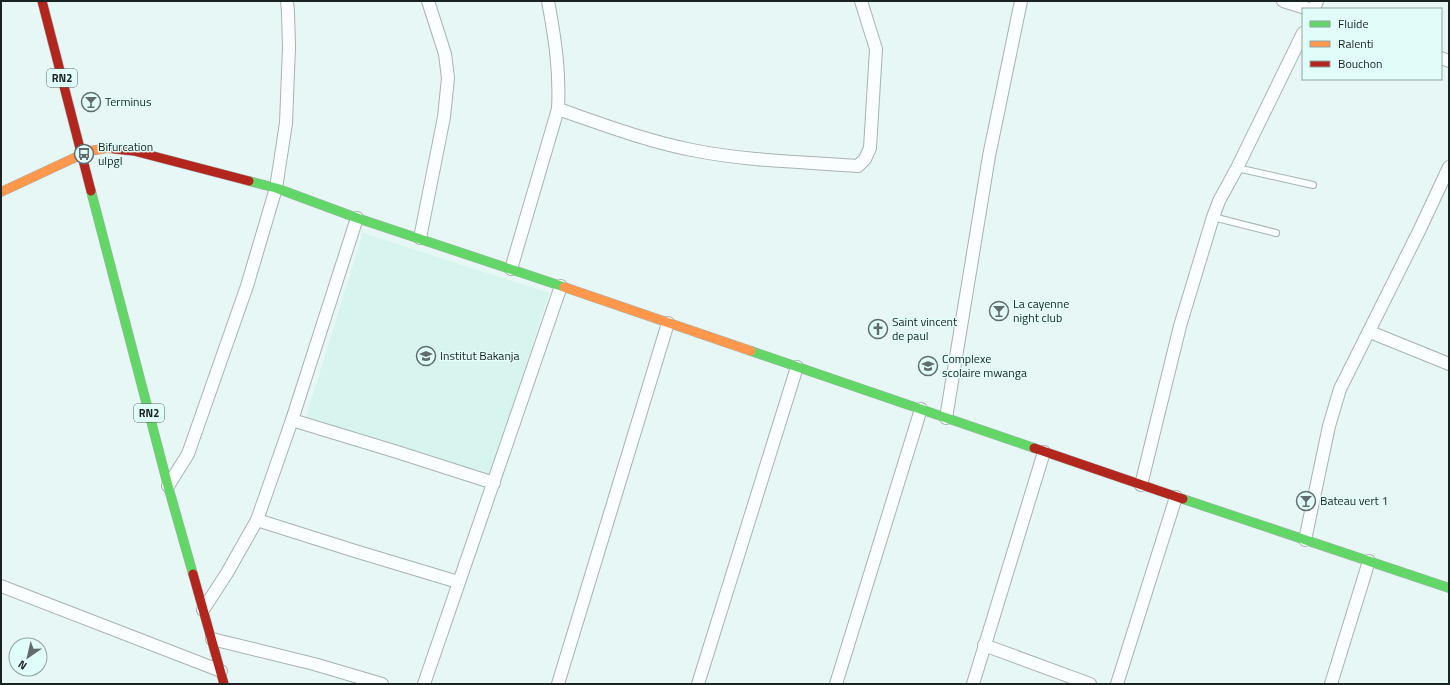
<svg xmlns="http://www.w3.org/2000/svg" width="1450" height="685" font-family="'Titillium Web',sans-serif">
  <rect width="100%" height="100%" fill="#e7f7f5"/>
  <path fill="#d7f4ef" d="M363,233L549,293L490,477L305,420Z"/>
  <g fill="none" stroke-linecap="round" stroke-linejoin="round">
    <defs>
      <g id="lane">
        <path d="M1237,168L1313,185"/>
        <path d="M1213,217L1276,233"/>
      </g>
      <g id="street">
        <path d="M1283,1L1309,9"/>
        <path d="M1314,9L1317,1"/>
        <path d="M1441,58L1449,61"/>
        <path d="M558,109C602,124 646,141 692,150C746,161 803,162 858,166L865,159L870,148L876,49L861,1"/>
        <path d="M420,238L444,117L448,78L445,54L428,1"/>
        <path d="M511,269L558,109C560,70 555,39 548,1"/>
        <path d="M1370,332L1449,364"/>
        <path d="M946,418L989,156L1021,1"/>
        <path d="M292,420L394,451L494,483"/>
        <path d="M1141,485L1180,326L1213,217L1219,201L1237,168L1303,33"/>
        <path d="M168,486L188,454L247,286L276,188L286,123L289,47L288,12L287,1"/>
        <path d="M257,520L355,551L458,582"/>
        <path d="M1305,540L1329,426L1340,389L1420,229L1449,167"/>
        <path d="M1,586L221,671"/>
        <path d="M203,610L227,573L257,520L292,420L357,218"/>
        <path d="M212,639L314,664L382,684"/>
        <path d="M984,645L1090,684"/>
        <path d="M424,684L561,286"/>
        <path d="M558,684L668,323"/>
        <path d="M698,684L797,367"/>
        <path d="M836,684L921,409"/>
        <path d="M973,684L1044,452"/>
        <path d="M1117,684L1176,497"/>
        <path d="M1331,684L1369,561"/>
      </g>
      <g id="fast">
        <path d="M249,181L276,188L357,218L564,287"/>
        <path d="M91,191L168,486L193,574"/>
        <path d="M751,351L1034,448"/>
        <path d="M1183,499L1449,588"/>
      </g>
      <g id="slow">
        <path d="M1,192L89,151L108,148L115,149"/>
        <path d="M564,287L751,351"/>
      </g>
      <g id="jam">
        <path d="M42,1L91,191"/>
        <path d="M115,149L134,151L249,181"/>
        <path d="M1034,448L1183,499"/>
        <path d="M193,574L224,684"/>
      </g>
    </defs>
    <use href="#lane" stroke="#a7b3b1" stroke-width="8"/>
    <use href="#street" stroke="#a7b3b1" stroke-width="14"/>
    <use href="#fast" stroke="#a7b3b1" stroke-width="10"/>
    <use href="#slow" stroke="#a7b3b1" stroke-width="10"/>
    <use href="#jam" stroke="#a7b3b1" stroke-width="10"/>
    <use href="#lane" stroke="#fbfefe" stroke-width="6"/>
    <use href="#street" stroke="#fbfefe" stroke-width="12"/>
    <use href="#fast" stroke="#63d668" stroke-width="9"/>
    <use href="#slow" stroke="#ff974d" stroke-width="9"/>
    <use href="#jam" stroke="#b3261e" stroke-width="9"/>
  </g>
  <defs>
    <symbol id="bar-ring" viewBox="-11 -11 22 22"><circle r="9.5" fill="#e1fdf9" stroke="#616d6c" stroke-width="1.5"/><path d="M-6-5H6L.8 .8V4.5H3.5V6h-7V4.5H-.8V.8Z" fill="#616d6c"/></symbol>
    <symbol id="bus-ring" viewBox="-11 -11 22 22"><circle r="9.5" fill="#e1fdf9" stroke="#616d6c" stroke-width="1.5"/><path d="M-5-6H5V4H4V6H2V4H-2V6H-4V4H-5ZM-3.5-4V0h7V-4ZM-3.5 1.2v1.5H-2V1.2ZM2 1.2v1.5H3.5V1.2Z" fill="#616d6c"/></symbol>
    <symbol id="church-ring" viewBox="-11 -11 22 22"><circle r="9.5" fill="#e1fdf9" stroke="#616d6c" stroke-width="1.5"/><path d="M-1.2-6h2.4v3.5h3.3v2.4h-3.3V6h-2.4V-.1h-3.3v-2.4h3.3Z" fill="#616d6c"/></symbol>
    <symbol id="school-ring" viewBox="-11 -11 22 22"><circle r="9.5" fill="#e1fdf9" stroke="#616d6c" stroke-width="1.5"/><path d="M0-5L7-2L0 1L-7-2ZM-4 1L0 2.5L4 1V4Q0 6-4 4Z" fill="#616d6c"/></symbol>
  </defs>
  <g fill-rule="evenodd">
    <use href="#bar-ring" x="80" y="91" width="22" height="22"/>
    <use href="#bus-ring" x="73" y="143" width="22" height="22"/>
    <use href="#bar-ring" x="988" y="300" width="22" height="22"/>
    <use href="#church-ring" x="867" y="318" width="22" height="22"/>
    <use href="#school-ring" x="415" y="345" width="22" height="22"/>
    <use href="#school-ring" x="917" y="355" width="22" height="22"/>
    <use href="#bar-ring" x="1295" y="490" width="22" height="22"/>
  </g>
  <g text-anchor="middle" stroke-width="3" stroke-linejoin="round" paint-order="stroke">
    <g fill="#e1fdf9" stroke="#556462" stroke-width="1">
      <rect x="47" y="69" width="30" height="18" rx="3"/>
      <rect x="134" y="404" width="30" height="18" rx="3"/>
    </g>
    <g font-size="11" font-weight="bold" fill="#192322">
      <text x="62" y="82">RN2</text>
      <text x="149" y="417">RN2</text>
    </g>
    <g font-size="12" fill="#192322" stroke="#e1fdf9" text-anchor="start">
      <text x="105" y="106">Terminus</text>
      <text x="98" y="151">Bifurcation<tspan x="98" dy="14">ulpgl</tspan></text>
      <text x="1013" y="308">La cayenne<tspan x="1013" dy="14">night club</tspan></text>
      <text x="892" y="326">Saint vincent<tspan x="892" dy="14">de paul</tspan></text>
      <text x="440" y="360">Institut Bakanja</text>
      <text x="942" y="363">Complexe<tspan x="942" dy="14">scolaire mwanga</tspan></text>
      <text x="1320" y="505">Bateau vert 1</text>
    </g>
  </g>
  <rect width="1450" height="685" fill="none" stroke="#192322" stroke-width="4"/>
  <rect x="1302" y="8" width="140" height="72" fill="#e1fdf9" stroke="#91a6a3"/>
  <rect x="1310" y="21" width="20" height="6" fill="#63d668" stroke="#91a6a3"/>
  <text x="1338" y="28" font-size="12" fill="#192322">Fluide</text>
  <rect x="1310" y="41" width="20" height="6" fill="#ff974d" stroke="#91a6a3"/>
  <text x="1338" y="48" font-size="12" fill="#192322">Ralenti</text>
  <rect x="1310" y="61" width="20" height="6" fill="#b3261e" stroke="#91a6a3"/>
  <text x="1338" y="68" font-size="12" fill="#192322">Bouchon</text>
  <g transform="translate(28 657) rotate(214)"><circle r="19" fill="#e1fdf9" stroke="#91a6a3"/>
  <path d="M0-3L7 15L0 10L-7 15Z" fill="#616d6c"/>
  <text y="-6" font-size="11" font-weight="bold" text-anchor="middle" fill="#192322">N</text>
  </g>
</svg>
